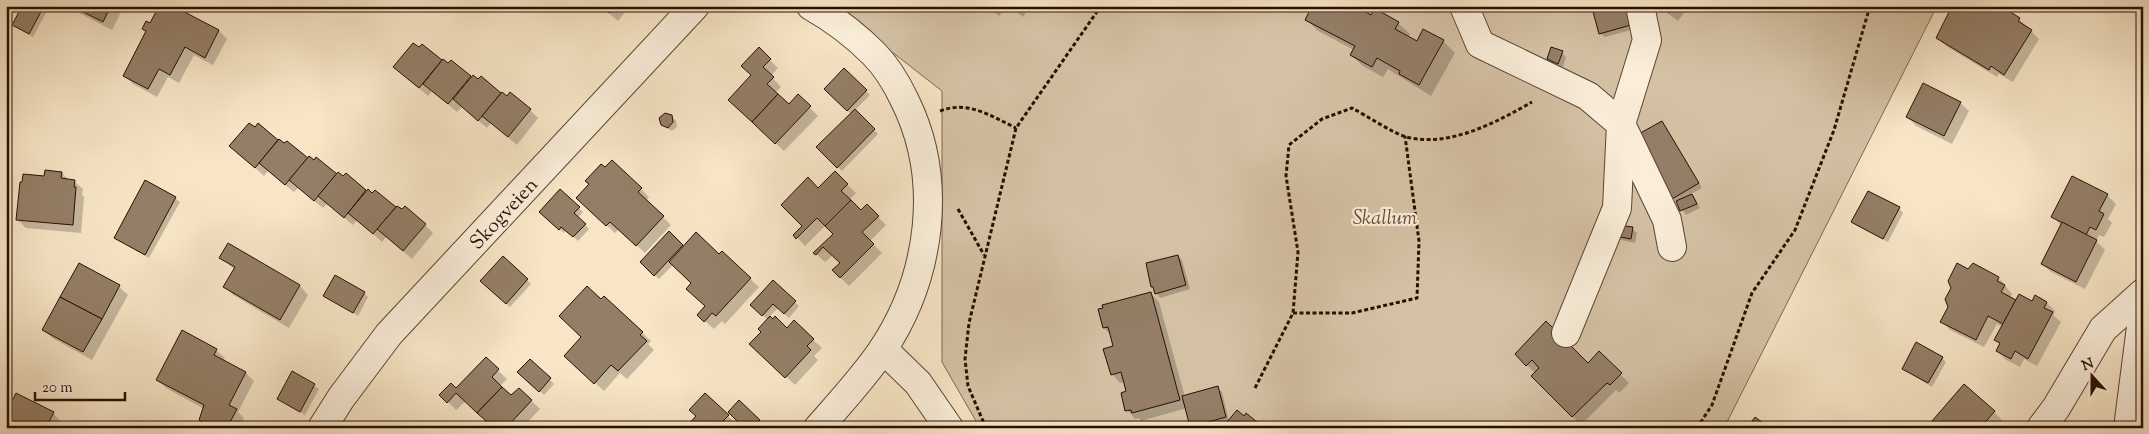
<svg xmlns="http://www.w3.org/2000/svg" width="2149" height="434" font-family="'Sorts Mill Goudy',serif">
  <rect width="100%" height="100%" fill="#f7e5c6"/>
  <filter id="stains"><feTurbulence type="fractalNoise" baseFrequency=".004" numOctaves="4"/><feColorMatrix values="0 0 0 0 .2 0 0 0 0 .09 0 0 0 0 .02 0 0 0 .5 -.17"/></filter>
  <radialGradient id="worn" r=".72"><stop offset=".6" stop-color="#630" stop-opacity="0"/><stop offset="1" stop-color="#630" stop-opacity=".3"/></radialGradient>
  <path fill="#d4c1a4" stroke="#7e6852" d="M833,6H1937L1724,428H980L942,362V91Z"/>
  <g fill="#0003">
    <path d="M23,6H38L46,13L33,37L13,25Z"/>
    <path d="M65,6H124L112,30Z"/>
    <path d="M171,6L219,31L227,39L213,65L194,55L179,83L168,77L157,97L133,84L125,76L151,25Z"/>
    <path d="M601,6H630L618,21Z"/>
    <path d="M986,6H1007L999,16Z"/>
    <path d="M1009,6H1038L1034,11L1029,8L1023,17Z"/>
    <path d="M1314,6H1369L1365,14L1398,23L1410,34L1408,37L1417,43L1424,30L1443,41L1455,53L1431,96L1388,69L1383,77L1363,66L1351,55L1354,50L1318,31L1306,19Z"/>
    <path d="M1603,6H1629L1635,29L1605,37L1600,33Z"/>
    <path d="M1659,6H1689L1678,21Z"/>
    <path d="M1693,6H1706L1702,12Z"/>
    <path d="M2019,19L2039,39L2013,82L1999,74L1997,77L1946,46L1938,38Z"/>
    <path d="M422,45L448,65L452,62L478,81L481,78L507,97L530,110L538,118L517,145L491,123L487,128L462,107L457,112L432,91L428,96L403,75Z"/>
    <path d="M759,49L778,68L771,76L781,87L775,93L789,106L798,96L818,116L784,151L738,108L753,75Z"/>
    <path d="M1562,53L1566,57L1563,67L1552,63L1548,59Z"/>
    <path d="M844,70L870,95L855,110L878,134L842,171L818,147L851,114L826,89Z"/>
    <path d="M1960,103L1969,111L1952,144L1916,126L1907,117Z"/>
    <path d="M671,116L676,121L677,127L672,131L662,124Z"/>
    <path d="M1662,122L1702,188L1691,194L1696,200L1700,208L1686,215L1678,202L1673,198Z"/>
    <path d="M258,125L278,142L308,160L337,176L343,178L346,175L366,192L372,195L376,191L396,208L425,225L433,233L412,259L386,237L382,242L357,220L353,225L327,204L323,208L298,188L294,192L268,171L264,176L231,146Z"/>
    <path d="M6,168L11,172L9,188H6Z"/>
    <path d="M62,173L69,180L74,181L83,189L82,195L84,197L81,233L26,228L17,219Z"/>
    <path d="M835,173L856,193L849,200L861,212L867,206L886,225L870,241L882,253L849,286L834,271L841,263L833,255L825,262L815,253L834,234L826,225L805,246L795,235L804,226L818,190Z"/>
    <path d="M641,189L649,197L646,201L671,225L645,253L619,229L615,233L586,206Z"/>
    <path d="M560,191L583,212L578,218L589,229L578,241L566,230L564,233L541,212Z"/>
    <path d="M2107,195L2116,204L2108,219L2112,223L2104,237L2099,235L2096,241L2105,250L2085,289L2051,272L2042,263L2062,226L2053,217Z"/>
    <path d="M175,198L180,202L149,258L116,238Z"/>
    <path d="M1899,208L1903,213L1888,242L1857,226L1853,222Z"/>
    <path d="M1632,229L1637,233L1635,243L1621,240L1616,236Z"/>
    <path d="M669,233L684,248L719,255L722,253L759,287L725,324L722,321L714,329L698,315L706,306L693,284L673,265L659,279L641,262Z"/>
    <path d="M228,245L300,286L308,295L289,328L233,295L225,287L235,270L221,258Z"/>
    <path d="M1178,256L1182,260L1190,289L1160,298L1152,286Z"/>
    <path d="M503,258L531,284L510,307L482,281Z"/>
    <path d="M1973,265L1999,278L2012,294L2010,298L2017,302L2032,303L2036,297L2047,303L2055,311L2053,315L2061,322L2037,366L2024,359L2020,367L2006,360L1997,351L2001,345L1996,340L2003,327L1997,324L1984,347L1950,330L1942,321L1968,270Z"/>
    <path d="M773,282L799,306L789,318L778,308L769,317L787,330L794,322L822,348L814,356L818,360L795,385L760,352L762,332L768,320L752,305Z"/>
    <path d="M119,287L128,295L92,360L52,338L44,330Z"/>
    <path d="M364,293L368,297L358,316L325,295Z"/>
    <path d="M1150,293L1159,302L1185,397L1217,388L1222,392L1229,421L1244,418L1246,415L1262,428H1224L1229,421L1205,428H1193L1187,408L1141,421L1139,418L1135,419L1127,410V392L1124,382L1120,383L1112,374L1114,347L1111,335L1104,328Z"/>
    <path d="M604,297L651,341L648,344L654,350L627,379L620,373L604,391L574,364L583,337Z"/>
    <path d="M216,350L225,358L223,361L246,373L254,381L238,412L244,418L239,428H208L200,420L204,409L166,388L157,380Z"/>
    <path d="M1599,353L1629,383L1619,393L1616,390L1581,425L1532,376L1535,373L1516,354L1588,364Z"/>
    <path d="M1942,358L1946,362L1932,387L1903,369Z"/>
    <path d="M486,359L507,379L500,386L512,397L519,389L540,409L522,428H480L487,421L466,401L456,410L441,395L456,390Z"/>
    <path d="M530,361L554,384L544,395L519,372Z"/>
    <path d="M292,373L319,389L305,415L278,399Z"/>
    <path d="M739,402L763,425L760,428H746Z"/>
    <path d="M1994,412L2002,420L1995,428H1940Z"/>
    <path d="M53,413L61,422L58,428H6Z"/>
    <path d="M697,416H728L736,424L733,428H687Z"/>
  </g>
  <g fill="#947e67" stroke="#290f00">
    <path d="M22,6L43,8L29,34L12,25Z"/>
    <path d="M71,6H111L103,22Z"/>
    <path d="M159,6H173L219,30L205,58L185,47L170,75L159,69L148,89L123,76L146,31L142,29L146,21L150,23Z"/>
    <path d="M601,6H615L609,13Z"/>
    <path d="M1312,6H1355L1371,15L1374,8L1399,22L1395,29L1417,41L1423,29L1444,40L1419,85L1399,74L1400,71L1377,58L1372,67L1350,55L1355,46L1305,20Z"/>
    <path d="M1598,6H1626L1631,25L1599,34L1592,8Z"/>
    <path d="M1659,6H1674L1669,13Z"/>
    <path d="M1952,6H2001L2020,18L2018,21L2032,30L2004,75L1991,66L1989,70L1936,38Z"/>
    <path d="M413,43L419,47L422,44L442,60L419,88L393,67Z"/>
    <path d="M2143,43V54L2138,50Z"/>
    <path d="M759,47L771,59L763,67L774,77L767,84L778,94L752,122L728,100L751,75L741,66Z"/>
    <path d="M1551,47L1563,51L1558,64L1547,59Z"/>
    <path d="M443,59L448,63L451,60L471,76L448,104L423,84Z"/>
    <path d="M844,68L867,90L847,111L824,89Z"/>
    <path d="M473,75L478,79L481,76L501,93L478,121L453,99Z"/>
    <path d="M1923,83L1961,102L1944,136L1906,117Z"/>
    <path d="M502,92L507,96L510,92L531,109L508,137L482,116Z"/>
    <path d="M778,94L789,104L798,94L811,106L775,144L752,122Z"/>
    <path d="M855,109L875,129L837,168L816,147Z"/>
    <path d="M665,113L672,115L673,122L668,128L661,125L659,118Z"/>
    <path d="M1662,121L1699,183L1672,199L1635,136Z"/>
    <path d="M249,123L255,127L258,123L278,140L255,168L229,146Z"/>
    <path d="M279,139L284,143L287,141L308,158L285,185L259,163Z"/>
    <path d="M309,156L314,160L316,157L337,174L314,201L289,180Z"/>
    <path d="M612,160L642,188L638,192L664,216L636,246L610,222L606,226L576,198L589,184L585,181L601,164L605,167Z"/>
    <path d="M45,170L62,172L61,178L75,180L74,187H76L73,225L16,220L20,182H22L23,174L44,176Z"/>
    <path d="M835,171L848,184L841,191L851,200L825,226L817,218L796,239L793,235L802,226L781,205L808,177L818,188Z"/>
    <path d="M338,172L343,176L346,173L366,190L344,218L318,196Z"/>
    <path d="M2072,176L2108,194L2099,211L2104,214L2096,230L2090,227L2086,235L2051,217Z"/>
    <path d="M145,180L176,197L145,255L114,238Z"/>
    <path d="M368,189L372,193L375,190L396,207L373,234L348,213Z"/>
    <path d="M560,189L580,207L574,213L586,224L573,237L561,227L559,230L539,212Z"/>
    <path d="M1868,191L1900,207L1883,239L1851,222Z"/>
    <path d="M1692,194L1697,204L1680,211L1676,201Z"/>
    <path d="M851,200L861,210L867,204L879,216L862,232L874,244L840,278L832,270L840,263L823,247L816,255L813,253L833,234L825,226Z"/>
    <path d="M397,206L402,209L405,206L426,224L403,251L377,229Z"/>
    <path d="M2062,222L2097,240L2076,282L2041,264Z"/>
    <path d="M1617,225L1633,227L1631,239L1615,236Z"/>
    <path d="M669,231L683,245L654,276L640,262Z"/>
    <path d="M696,232L719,254L722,251L751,278L716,316L712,313L704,322L697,315L705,306L686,289L691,283L669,262Z"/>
    <path d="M228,243L300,285L280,320L223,287L235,267L219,258Z"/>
    <path d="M1178,255L1186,285L1155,294L1153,287H1151L1146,263Z"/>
    <path d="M503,256L528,279L506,304L480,281Z"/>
    <path d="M79,263L120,285L102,319L60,297Z"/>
    <path d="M1957,263L1968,269L1973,263L1999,277L1997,281L2005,285L2001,292L2016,300L2003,324L1988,316L1976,340L1940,322L1948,307L1945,299L1951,288L1948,281Z"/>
    <path d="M335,275L365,292L353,313L323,296Z"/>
    <path d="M773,280L796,301L784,314L773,304L762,316L750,305Z"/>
    <path d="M587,286L601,299L604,296L643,332L640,335L647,341L618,371L611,365L594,384L564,356L581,337L559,316Z"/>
    <path d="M1151,292L1180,400L1132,413L1131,410L1125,411L1121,393L1126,391L1121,372L1111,375L1103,349L1113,346L1108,327L1103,328L1098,309L1103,308L1102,305Z"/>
    <path d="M2019,294L2032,301L2035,295L2047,302L2044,308L2053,312L2028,359L2015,351L2011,359L1996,351L2000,343L1994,340Z"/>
    <path d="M60,297L102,319L83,352L42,330Z"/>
    <path d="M770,316L773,319L775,316L787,328L794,320L814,339L807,346L811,350L785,378L749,344L761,332L758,329Z"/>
    <path d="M1546,321L1588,363L1599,351L1622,373L1610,385L1607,383L1572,417L1531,376L1539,368L1532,360L1526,366L1515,354Z"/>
    <path d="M182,330L217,349L214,355L246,372L229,405L237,409L227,428H213L199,420L204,405L156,380Z"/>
    <path d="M1916,342L1943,357L1928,383L1902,369Z"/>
    <path d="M486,357L499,369L492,377L502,387L477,413L456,393L447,403L439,395L451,383L456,388Z"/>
    <path d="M530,359L551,378L539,392L517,372Z"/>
    <path d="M292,371L315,384L300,412L277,399Z"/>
    <path d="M1964,384L1995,411L1980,428H1940L1932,421Z"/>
    <path d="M1218,386L1226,417L1190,427L1182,396Z"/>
    <path d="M502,387L511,395L519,388L532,400L506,428H479L486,421L477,413Z"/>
    <path d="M16,393L54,412L46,428H6V405L9,407Z"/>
    <path d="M705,393L729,415L723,421L730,428L686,427L696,416L689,410Z"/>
    <path d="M739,400L760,420L752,428H744L728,412Z"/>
    <path d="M1237,410L1244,416L1246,413L1262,426L1222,428Z"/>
    <path d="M1755,417L1770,428H1747Z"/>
    <path d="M139,422L156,428H137Z"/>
    <path d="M114,423L126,428H112Z"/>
  </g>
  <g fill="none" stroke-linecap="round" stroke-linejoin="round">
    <defs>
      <g id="minor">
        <path d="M811,6C834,19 855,35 874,54C887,67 897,84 905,101C944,180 931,276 883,349C865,376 840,403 818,428"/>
        <path d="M1464,6L1480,44L1588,96L1621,124L1617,208L1566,333"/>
        <path d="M1640,6L1647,40L1621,124L1667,220L1672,247"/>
        <path d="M883,349L918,383L949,428"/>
        <path d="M322,428L341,398L389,334L695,6"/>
        <path d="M2041,428L2056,408L2103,329L2143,293"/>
        <path d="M2128,428L2143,311"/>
      </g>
    </defs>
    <use href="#minor" stroke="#5c4432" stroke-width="30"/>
    <g stroke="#290f00" stroke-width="3" stroke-dasharray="4 2.5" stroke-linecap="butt">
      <path d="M940,111C968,100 991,116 1016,128"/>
      <path d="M958,209L984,255"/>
      <path d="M1293,313H1352L1417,298L1419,241L1405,136"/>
      <path d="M1255,388L1293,313L1298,252L1286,176L1289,145L1322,119L1352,108C1367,116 1391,132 1406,137C1449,148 1497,122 1532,102"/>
      <path d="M986,428L968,386L965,359L969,323L1016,128L1101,6"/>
      <path d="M1697,428L1712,405L1752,293L1795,230L1834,130L1870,6"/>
    </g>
    <use href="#minor" stroke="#faeeda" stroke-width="28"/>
  </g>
  <g text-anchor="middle" stroke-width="4.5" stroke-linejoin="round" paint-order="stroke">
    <g font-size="20" fill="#290f00" stroke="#faeeda">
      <text transform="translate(503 213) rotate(-47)" y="7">Skogveien</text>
    </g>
    <g font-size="20" font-style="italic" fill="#654d39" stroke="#faeeda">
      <text x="1385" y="224">Skallum</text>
    </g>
  </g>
  <rect width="2149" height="434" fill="none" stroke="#f7e5c6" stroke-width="25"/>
  <rect x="8" y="8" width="2134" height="419" fill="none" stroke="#290f00" stroke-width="2.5"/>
  <rect x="12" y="12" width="2124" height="409" fill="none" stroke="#290f00"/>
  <g transform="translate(2092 376) rotate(339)" stroke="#faeeda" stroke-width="4" paint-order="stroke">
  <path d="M0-4L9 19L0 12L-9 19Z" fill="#290f00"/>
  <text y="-8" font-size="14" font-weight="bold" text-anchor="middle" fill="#290f00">N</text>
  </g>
  <path d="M35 392v8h90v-8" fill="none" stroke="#290f00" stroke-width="2.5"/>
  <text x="42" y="392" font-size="15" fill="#290f00" stroke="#faeeda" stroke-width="4" paint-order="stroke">20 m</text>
  <rect width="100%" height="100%" filter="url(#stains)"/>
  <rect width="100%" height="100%" fill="url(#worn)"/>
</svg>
